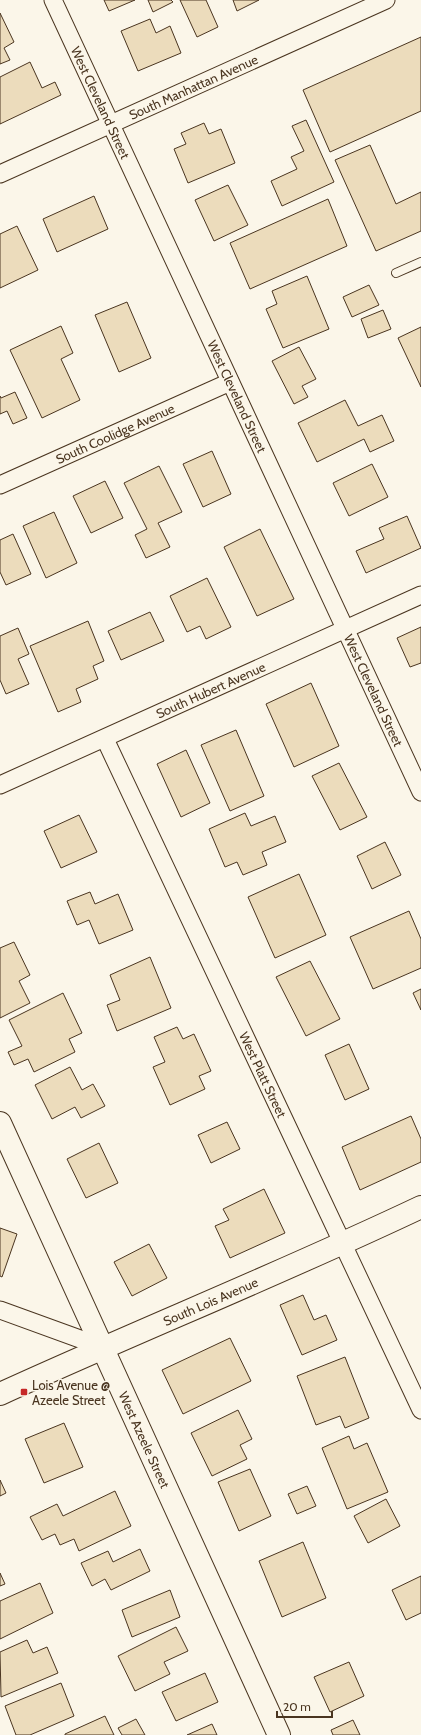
<svg xmlns="http://www.w3.org/2000/svg" width="421" height="1735" font-family="Cabin,sans-serif">
  <rect width="100%" height="100%" fill="#fbf6e9"/>
  <g fill="#ecdcbc" stroke="#4a3520">
    <path d="M104,0H135L109,11Z"/>
    <path d="M148,0H171L173,2L153,12Z"/>
    <path d="M180,0H206L218,27L197,37Z"/>
    <path d="M233,0H259L237,11Z"/>
    <path d="M0,13L14,42L4,48L10,60L0,64Z"/>
    <path d="M150,19L156,33L170,26L181,53L138,71L121,31Z"/>
    <path d="M421,37V111L330,152L303,90Z"/>
    <path d="M30,62L42,88L55,82L61,95L0,124V77Z"/>
    <path d="M306,120L334,182L282,206L271,181L297,169L291,157L304,151L292,126Z"/>
    <path d="M204,123L209,134L221,129L235,163L188,183L174,149L186,144L181,133Z"/>
    <path d="M370,145L396,204L421,192V231L376,251L335,160Z"/>
    <path d="M228,185L248,225L214,241L195,200Z"/>
    <path d="M94,196L108,229L57,252L43,219Z"/>
    <path d="M328,199L347,246L250,289L230,243Z"/>
    <path d="M17,226L38,270L0,288V234Z"/>
    <path d="M307,276L329,329L283,348L266,309L277,304L272,291Z"/>
    <path d="M369,285L379,305L352,317L343,297Z"/>
    <path d="M127,302L151,358L119,372L95,315Z"/>
    <path d="M383,310L391,329L368,338L361,319Z"/>
    <path d="M61,326L73,353L61,359L80,400L42,418L10,350Z"/>
    <path d="M421,327V387L398,338Z"/>
    <path d="M299,347L316,379L302,386L308,397L294,404L272,361Z"/>
    <path d="M15,392L27,418L13,424L7,411L0,414V396L1,398Z"/>
    <path d="M345,400L358,426L382,415L394,441L370,452L364,439L317,462L298,423Z"/>
    <path d="M212,451L231,494L203,507L183,464Z"/>
    <path d="M372,464L388,497L349,516L333,483Z"/>
    <path d="M159,466L182,512L158,523L170,547L146,558L135,535L147,529L124,483Z"/>
    <path d="M105,481L123,518L91,533L73,496Z"/>
    <path d="M54,512L77,563L46,578L23,526Z"/>
    <path d="M407,516L421,548L366,573L356,551L384,539L379,528Z"/>
    <path d="M260,529L294,599L257,616L224,547Z"/>
    <path d="M13,534L31,574L6,585L0,572V540Z"/>
    <path d="M207,578L231,627L206,639L200,626L187,632L170,596Z"/>
    <path d="M150,612L164,641L121,660L108,631Z"/>
    <path d="M88,621L104,661L93,666L98,679L76,689L81,702L58,712L30,646Z"/>
    <path d="M421,627V663L410,667L397,638Z"/>
    <path d="M18,628L29,654L18,659L29,684L6,694L0,680V636Z"/>
    <path d="M311,683L339,746L294,767L266,704Z"/>
    <path d="M236,730L264,796L230,811L201,745Z"/>
    <path d="M186,750L210,803L181,817L157,764Z"/>
    <path d="M339,763L367,817L340,830L312,776Z"/>
    <path d="M245,813L251,826L275,816L286,842L262,852L267,865L243,875L237,862L225,867L209,829Z"/>
    <path d="M79,815L97,852L61,868L44,831Z"/>
    <path d="M385,842L401,875L372,889L357,856Z"/>
    <path d="M299,874L326,935L275,958L248,897Z"/>
    <path d="M90,892L95,904L118,894L133,930L99,944L89,920L77,925L67,901Z"/>
    <path d="M409,911L421,939V968L373,989L350,937Z"/>
    <path d="M14,942L30,975L19,981L30,1003L0,1018V948Z"/>
    <path d="M150,957L171,1008L117,1031L107,1005L120,1000L110,975Z"/>
    <path d="M310,961L340,1019L306,1036L276,977Z"/>
    <path d="M421,989V1010L413,993Z"/>
    <path d="M63,993L82,1033L69,1039L75,1052L34,1072L28,1059L14,1065L8,1052L22,1046L9,1020Z"/>
    <path d="M177,1027L183,1039L194,1034L211,1071L199,1076L205,1089L170,1105L153,1067L165,1062L154,1037Z"/>
    <path d="M349,1044L369,1089L345,1100L325,1055Z"/>
    <path d="M70,1067L82,1090L93,1084L105,1106L81,1118L75,1107L52,1119L35,1085Z"/>
    <path d="M411,1116L421,1139V1162L360,1190L342,1147Z"/>
    <path d="M227,1122L240,1149L211,1163L198,1135Z"/>
    <path d="M99,1143L118,1183L86,1198L67,1159Z"/>
    <path d="M264,1189L285,1233L230,1258L215,1226L229,1220L223,1209Z"/>
    <path d="M0,1228L17,1234L2,1277L0,1276Z"/>
    <path d="M149,1244L167,1278L132,1296L114,1262Z"/>
    <path d="M303,1295L314,1320L326,1315L337,1340L302,1355L280,1305Z"/>
    <path d="M230,1338L251,1381L183,1414L162,1370Z"/>
    <path d="M345,1357L369,1418L345,1428L340,1416L316,1425L297,1376Z"/>
    <path d="M238,1410L252,1439L240,1445L247,1459L212,1476L191,1433Z"/>
    <path d="M64,1423L83,1467L44,1483L25,1439Z"/>
    <path d="M349,1436L354,1449L367,1443L388,1492L347,1509L322,1448Z"/>
    <path d="M250,1469L271,1516L239,1531L218,1482Z"/>
    <path d="M0,1480L6,1493L0,1496Z"/>
    <path d="M307,1486L316,1506L297,1514L288,1494Z"/>
    <path d="M115,1491L131,1526L79,1551L74,1539L60,1545L55,1534L42,1540L30,1517L57,1504L63,1516Z"/>
    <path d="M386,1499L400,1526L368,1543L354,1516Z"/>
    <path d="M303,1542L326,1598L282,1617L259,1561Z"/>
    <path d="M140,1549L150,1571L111,1590L105,1579L92,1586L81,1563L108,1551L113,1562Z"/>
    <path d="M0,1573L5,1584L0,1586Z"/>
    <path d="M421,1576V1613L406,1620L392,1590Z"/>
    <path d="M40,1583L53,1613L0,1639V1601Z"/>
    <path d="M170,1590L180,1617L132,1637L122,1610Z"/>
    <path d="M176,1627L188,1651L164,1662L170,1674L135,1691L118,1656Z"/>
    <path d="M27,1640L33,1653L47,1647L58,1673L1,1697L0,1652Z"/>
    <path d="M349,1662L364,1696L330,1712L314,1677Z"/>
    <path d="M205,1673L218,1702L176,1721L162,1692Z"/>
    <path d="M61,1683L74,1716L30,1735H16L5,1706Z"/>
    <path d="M105,1716L114,1735H65V1734Z"/>
    <path d="M136,1719L145,1735H122L118,1728Z"/>
    <path d="M353,1720L360,1735H333L331,1730Z"/>
    <path d="M212,1724L217,1735H187Z"/>
  </g>
  <g fill="none" stroke-linecap="round" stroke-linejoin="round">
    <defs>
      <path id="lane" d="M396,273L421,262"/>
      <g id="street">
        <path id="s1" d="M53,0L421,792"/>
        <path id="s2" d="M0,174L386,0"/>
        <path id="s3" d="M0,485L230,382"/>
        <path id="s4" d="M105,739L421,1410"/>
        <path id="s5" d="M0,785L421,595"/>
        <path d="M0,1310L102,1347"/>
      </g>
      <g id="secondary">
        <path id="s6" d="M0,1123L279,1735"/>
        <path id="s7" d="M0,1394C140,1330 282,1273 421,1207"/>
      </g>
    </defs>
    <use href="#lane" stroke="#4a3520" stroke-width="10"/>
    <use href="#street" stroke="#4a3520" stroke-width="19"/>
    <use href="#secondary" stroke="#4a3520" stroke-width="24"/>
    <use href="#lane" stroke="#fbf6e9" stroke-width="8"/>
    <use href="#street" stroke="#fbf6e9" stroke-width="17"/>
    <use href="#secondary" stroke="#fbf6e9" stroke-width="22"/>
  </g>
  <rect fill="#c62828" stroke="#fbf6e9" stroke-width="1.5" x="20" y="1388" width="8" height="8" rx="2"/>
  <g text-anchor="middle" stroke-width="3" stroke-linejoin="round" paint-order="stroke">
    <g font-size="13" fill="#4a3520" stroke="#fbf6e9">
      <text dy="5" stroke="none"><textPath href="#s2" startOffset="212">South Manhattan Avenue</textPath></text>
      <text dy="5" stroke="none"><textPath href="#s1" startOffset="113">West Cleveland Street</textPath></text>
      <text dy="5" stroke="none"><textPath href="#s1" startOffset="437">West Cleveland Street</textPath></text>
      <text dy="5" stroke="none"><textPath href="#s3" startOffset="126">South Coolidge Avenue</textPath></text>
      <text dy="5" stroke="none"><textPath href="#s1" startOffset="761">West Cleveland Street</textPath></text>
      <text dy="5" stroke="none"><textPath href="#s5" startOffset="231">South Hubert Avenue</textPath></text>
      <text dy="5" stroke="none"><textPath href="#s4" startOffset="371">West Platt Street</textPath></text>
      <text dy="5" stroke="none"><textPath href="#s7" startOffset="230">South Lois Avenue</textPath></text>
      <text dy="5" stroke="none"><textPath href="#s6" startOffset="348">West Azeele Street</textPath></text>
    </g>
    <g font-size="13" fill="#4a3520" stroke="#fbf6e9" text-anchor="start">
      <text x="32" y="1390">Lois Avenue @<tspan x="32" dy="15">Azeele Street</tspan></text>
    </g>
  </g>
  <path d="M277 1711v6h55v-6" fill="none" stroke="#4a3520" stroke-width="2"/>
  <text x="283" y="1711" font-size="12" fill="#4a3520" stroke="#fbf6e9" stroke-width="3" paint-order="stroke">20 m</text>
</svg>
